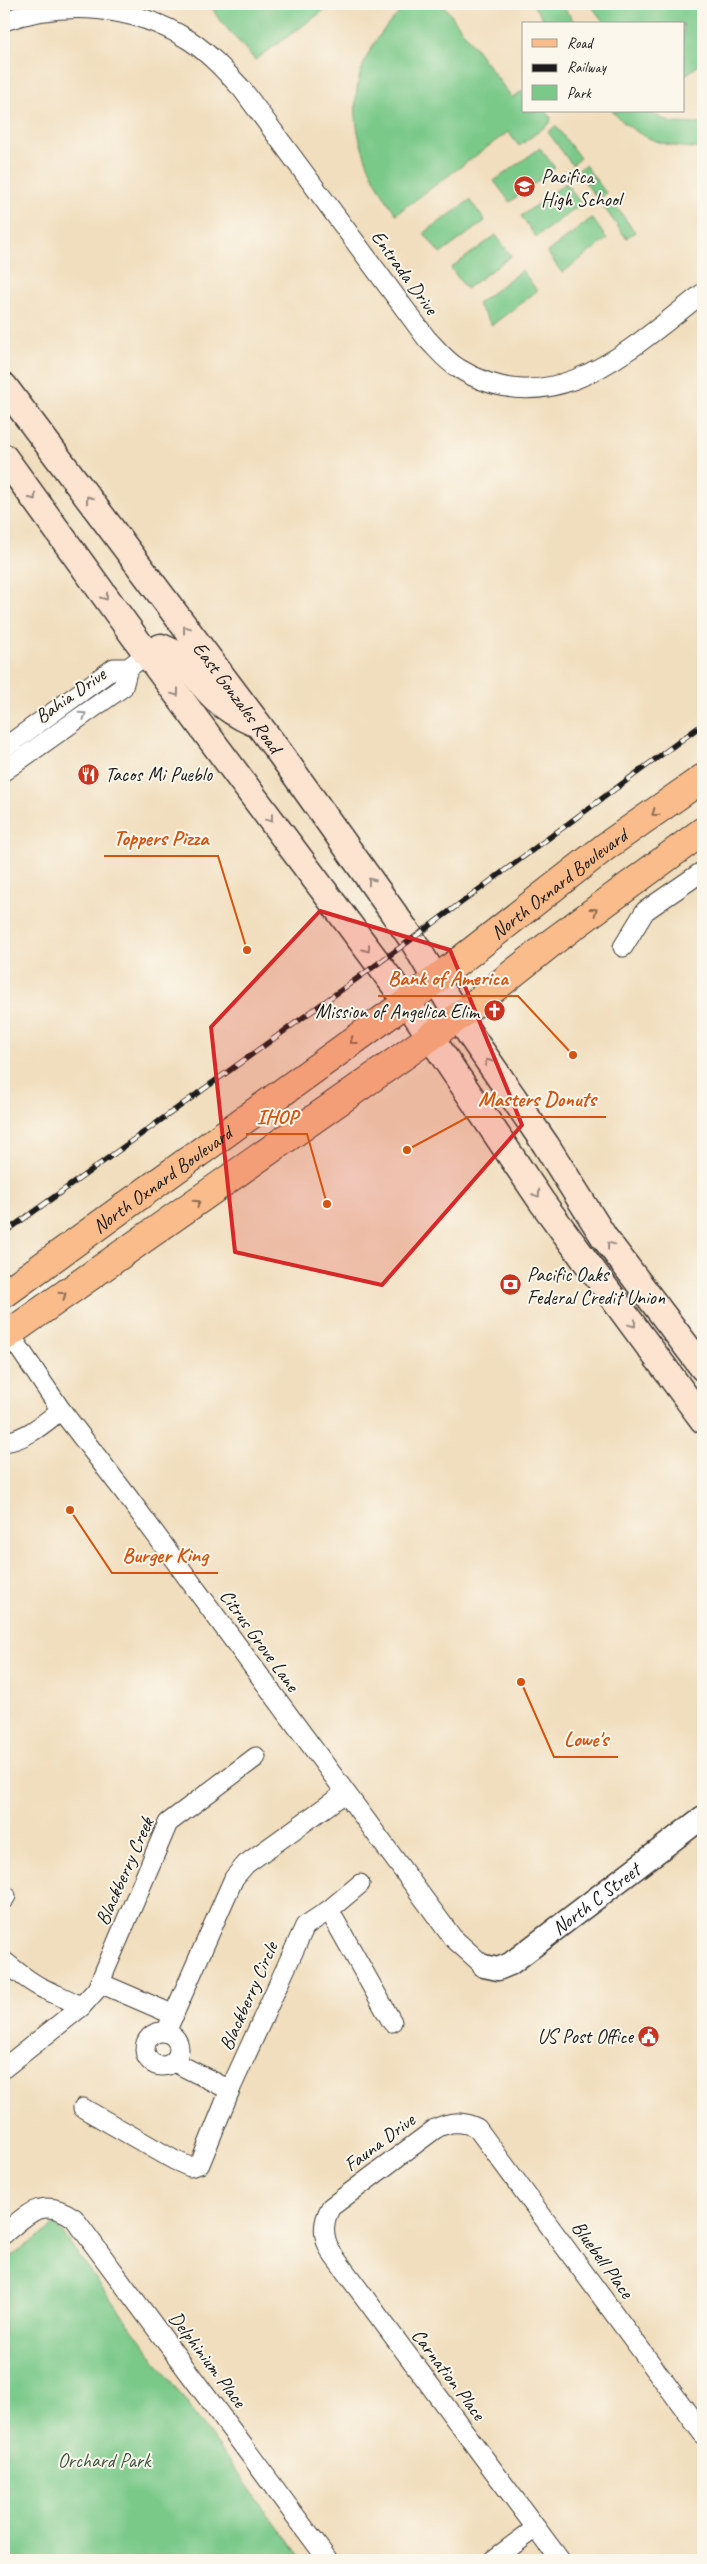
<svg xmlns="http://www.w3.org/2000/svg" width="707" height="2564" font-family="Caveat,sans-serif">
  <rect width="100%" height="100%" fill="#fbf7ec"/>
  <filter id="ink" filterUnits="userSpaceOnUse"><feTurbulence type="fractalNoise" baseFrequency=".02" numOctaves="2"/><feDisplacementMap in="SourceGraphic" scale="10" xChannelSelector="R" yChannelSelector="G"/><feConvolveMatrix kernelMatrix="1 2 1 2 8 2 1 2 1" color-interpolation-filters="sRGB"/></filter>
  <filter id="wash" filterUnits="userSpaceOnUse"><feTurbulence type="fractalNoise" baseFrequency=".0096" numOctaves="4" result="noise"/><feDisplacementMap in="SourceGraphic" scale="20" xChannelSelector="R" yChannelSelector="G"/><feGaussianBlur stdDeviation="1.12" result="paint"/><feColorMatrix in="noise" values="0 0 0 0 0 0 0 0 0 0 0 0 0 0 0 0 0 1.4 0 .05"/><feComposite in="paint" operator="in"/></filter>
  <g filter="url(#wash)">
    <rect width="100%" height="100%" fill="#f1debe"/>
    <g fill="#7ac989" stroke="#4b7252">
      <path d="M210,4H333L255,60L218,18Z"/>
      <path d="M409,4H443L512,98L523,90V111H546L551,118L550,123L519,146L508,132L396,214C344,141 336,66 409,4Z"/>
      <path d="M532,4H561L576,24H547Z"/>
      <path d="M590,4H703V62L683,77V24H605Z"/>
      <path d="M612,111H646L672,123L703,124V148C668,149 636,138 612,111Z"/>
      <path d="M556,126L580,158L572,165L548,132Z"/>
      <path d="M540,148L555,168L510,202L494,181Z"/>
      <path d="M585,165L606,193L598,200L577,171Z"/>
      <path d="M566,183L581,204L536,237L521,216Z"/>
      <path d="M470,200L485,221L440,254L424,233Z"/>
      <path d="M611,200L635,232L626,238L603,206Z"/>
      <path d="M592,218L607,239L562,273L547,252Z"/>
      <path d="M496,235L511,256L466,289L451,268Z"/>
      <path d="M522,270L537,291L492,325L477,304Z"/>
      <path d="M56,2224L79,2256L302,2560H4V2262Z"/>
    </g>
  </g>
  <g filter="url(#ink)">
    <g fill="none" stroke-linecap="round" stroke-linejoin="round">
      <defs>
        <g id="minor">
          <path d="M4,21C65,0 133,5 189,40C209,53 226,72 242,89L427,339C437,349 446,361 458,368C553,427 631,348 703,293"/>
          <path d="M4,748L114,668H128L147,654"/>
          <path d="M4,771L123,687L128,668"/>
          <path d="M623,947L645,911L703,871"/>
          <path d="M9,1333L61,1410L128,1497L452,1937L484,1966"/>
          <path d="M4,1442C27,1439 43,1424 61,1410"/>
          <path d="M4,1899L6,1896"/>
          <path d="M329,1910L392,2022"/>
          <path d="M4,1961C16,1971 28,1981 42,1988C56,1995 69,1999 81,2007L4,2068"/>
          <path d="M100,1983L174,2015"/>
          <path d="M81,2007L97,1989L168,1823L256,1757"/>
          <circle cx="162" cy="2049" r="17"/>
          <path d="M166,2032L234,1878L246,1864L345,1793"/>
          <path d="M174,2062L230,2090"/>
          <path d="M83,2108L174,2160L190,2167L200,2164L230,2090L305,1926L329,1910L360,1884"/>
          <path d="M4,2234C27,2214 43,2196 74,2218L328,2560"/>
          <path d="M493,2560L536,2528"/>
          <path d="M560,2560L333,2255C323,2240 321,2224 331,2207L435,2129C450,2121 462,2121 477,2128L703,2434"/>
        </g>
        <g id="tertiary">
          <path id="s1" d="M484,1966L498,1969L510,1964L703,1817"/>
        </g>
        <g id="secondary">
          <path id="s2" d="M4,386L279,752L412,939L458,1017L546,1145L604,1237L703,1368"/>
          <path d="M4,457L147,654L407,1002L542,1202L703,1420"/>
          <path d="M147,654L161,647L179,655C203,685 215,706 252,722"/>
        </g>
        <g id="primary">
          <path id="s3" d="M4,1294L407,1002L605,847L703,778"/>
          <path d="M4,1337L402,1057L458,1017L555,940L703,831"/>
        </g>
      </defs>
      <use href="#minor" stroke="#3c3934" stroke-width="21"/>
      <use href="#tertiary" stroke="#3c3934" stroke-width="25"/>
      <use href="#secondary" stroke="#3c3934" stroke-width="29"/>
      <use href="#primary" stroke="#3c3934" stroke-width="30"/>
      <use href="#minor" stroke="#fff" stroke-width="19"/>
      <use href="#tertiary" stroke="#fff" stroke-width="22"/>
      <use href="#secondary" stroke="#fde4d1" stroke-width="26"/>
      <use href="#primary" stroke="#fabc8b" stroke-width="28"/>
      <defs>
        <path id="rail" d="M4,1233L412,939L703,724"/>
      </defs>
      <use href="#rail" stroke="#1c1c1c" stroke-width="5.5"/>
      <use href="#rail" stroke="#fbf7ec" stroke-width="4" stroke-dasharray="11" stroke-linecap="butt"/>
    </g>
    <defs><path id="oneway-chevron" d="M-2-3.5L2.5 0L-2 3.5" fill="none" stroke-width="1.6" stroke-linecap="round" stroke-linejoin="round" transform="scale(1.25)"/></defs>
    <g stroke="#988a80">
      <use href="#oneway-chevron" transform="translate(33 497) rotate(54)"/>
      <use href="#oneway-chevron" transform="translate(89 499) rotate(-127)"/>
      <use href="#oneway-chevron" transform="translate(105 597) rotate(54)"/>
      <use href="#oneway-chevron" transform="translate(186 629) rotate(-127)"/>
      <use href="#oneway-chevron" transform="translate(176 693) rotate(53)"/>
      <use href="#oneway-chevron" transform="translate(270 819) rotate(53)"/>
      <use href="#oneway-chevron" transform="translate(371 881) rotate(-125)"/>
      <use href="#oneway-chevron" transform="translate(367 949) rotate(54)"/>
      <use href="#oneway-chevron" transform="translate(488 1062) rotate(-125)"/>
      <use href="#oneway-chevron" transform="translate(537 1194) rotate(56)"/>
      <use href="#oneway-chevron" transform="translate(610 1245) rotate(-127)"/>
      <use href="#oneway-chevron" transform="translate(633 1324) rotate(53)"/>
    </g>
    <use stroke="#999" href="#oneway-chevron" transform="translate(83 715) rotate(-34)"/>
    <g stroke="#8b6c54">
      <use href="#oneway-chevron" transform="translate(655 813) rotate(144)"/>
      <use href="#oneway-chevron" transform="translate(594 911) rotate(-36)"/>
      <use href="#oneway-chevron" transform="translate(353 1041) rotate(144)"/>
      <use href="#oneway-chevron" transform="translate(197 1203) rotate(-35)"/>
      <use href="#oneway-chevron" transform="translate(63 1295) rotate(-35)"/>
    </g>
  </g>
  <path fill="#d62828" fill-opacity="0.2" stroke="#d62828" stroke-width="4" stroke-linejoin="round" d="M320,911L450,950L522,1125L382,1285L235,1252L211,1027Z"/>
  <defs>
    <symbol id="school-disc" viewBox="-11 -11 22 22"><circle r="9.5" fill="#c8321e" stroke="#fbf7ec"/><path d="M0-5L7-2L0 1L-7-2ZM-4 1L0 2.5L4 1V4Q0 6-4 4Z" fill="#fff"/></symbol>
    <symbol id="restaurant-disc" viewBox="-11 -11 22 22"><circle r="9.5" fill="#c8321e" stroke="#fbf7ec"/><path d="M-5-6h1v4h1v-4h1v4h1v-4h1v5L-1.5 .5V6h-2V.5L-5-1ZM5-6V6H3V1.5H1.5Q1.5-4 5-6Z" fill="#fff"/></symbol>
    <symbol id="church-disc" viewBox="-11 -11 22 22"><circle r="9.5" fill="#c8321e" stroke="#fbf7ec"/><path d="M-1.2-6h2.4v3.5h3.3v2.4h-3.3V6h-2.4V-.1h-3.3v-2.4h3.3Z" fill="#fff"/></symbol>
    <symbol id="bank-disc" viewBox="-11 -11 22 22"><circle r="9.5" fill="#c8321e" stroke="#fbf7ec"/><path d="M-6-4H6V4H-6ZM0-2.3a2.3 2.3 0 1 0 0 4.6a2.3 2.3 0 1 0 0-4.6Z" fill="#fff"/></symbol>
    <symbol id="civic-disc" viewBox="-11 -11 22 22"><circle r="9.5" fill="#c8321e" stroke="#fbf7ec"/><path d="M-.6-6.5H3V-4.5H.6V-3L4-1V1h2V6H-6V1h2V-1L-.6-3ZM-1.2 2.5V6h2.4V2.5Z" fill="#fff"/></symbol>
  </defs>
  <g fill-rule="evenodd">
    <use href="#school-disc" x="512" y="174" width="25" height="25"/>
    <use href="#restaurant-disc" x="76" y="762" width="25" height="25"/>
    <use href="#church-disc" x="482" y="998" width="25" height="25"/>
    <use href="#bank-disc" x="498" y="1272" width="25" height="25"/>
    <use href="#civic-disc" x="636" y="2024" width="25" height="25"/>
  </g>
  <g text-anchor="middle" stroke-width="4" stroke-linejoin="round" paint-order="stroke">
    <g font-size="20" fill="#1c1c1c" stroke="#fbf7ec" text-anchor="start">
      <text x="541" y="183">Pacifica<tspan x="541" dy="23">High School</tspan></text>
      <text x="105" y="781">Tacos Mi Pueblo</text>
      <text x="479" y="1018" text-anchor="end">Mission of Angelica Elim</text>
      <text x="527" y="1281">Pacific Oaks<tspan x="527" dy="23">Federal Credit Union</tspan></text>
      <text x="633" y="2043" text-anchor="end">US Post Office</text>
    </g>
    <g font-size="20" fill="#1c1c1c" stroke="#fbf7ec">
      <text transform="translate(405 272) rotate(54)" y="7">Entrada Drive</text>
      <text transform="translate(70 695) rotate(-35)" y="7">Bahia Drive</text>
      <text dy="7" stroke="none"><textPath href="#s2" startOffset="389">East Gonzales Road</textPath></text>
      <text dy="7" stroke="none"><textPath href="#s3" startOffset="690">North Oxnard Boulevard</textPath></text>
      <text dy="7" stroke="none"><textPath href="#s3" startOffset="195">North Oxnard Boulevard</textPath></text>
      <text transform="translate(260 1640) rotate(54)" y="7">Citrus Grove Lane</text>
      <text transform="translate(124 1871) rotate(-66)" y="7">Blackberry Creek</text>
      <text dy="7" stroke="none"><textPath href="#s1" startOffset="135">North C Street</textPath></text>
      <text transform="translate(248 1996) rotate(-66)" y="7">Blackberry Circle</text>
      <text transform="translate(379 2142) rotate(-37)" y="7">Fauna Drive</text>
      <text transform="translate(603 2259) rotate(54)" y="7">Bluebell Place</text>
      <text transform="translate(208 2359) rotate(53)" y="7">Delphinium Place</text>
      <text transform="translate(449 2374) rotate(53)" y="7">Carnation Place</text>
    </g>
    <g font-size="20" fill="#3d5942" stroke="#fbf7ec">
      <text x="104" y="2467">Orchard Park</text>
    </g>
  </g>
  <path fill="none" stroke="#d4530e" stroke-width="2" d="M247 950L218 856H104M573 1055L518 996H378M407 1150L468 1117H606M327 1204L307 1134H246M70 1510L112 1573H218M521 1682L554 1757H618"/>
  <g fill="#d4530e" stroke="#fbf7ec" stroke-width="2">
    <circle cx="247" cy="950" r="5"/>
    <circle cx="573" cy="1055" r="5"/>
    <circle cx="407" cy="1150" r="5"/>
    <circle cx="327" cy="1204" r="5"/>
    <circle cx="70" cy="1510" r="5"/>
    <circle cx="521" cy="1682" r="5"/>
  </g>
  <g font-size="21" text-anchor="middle" font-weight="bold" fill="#d4530e" stroke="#fbf7ec" stroke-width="4" stroke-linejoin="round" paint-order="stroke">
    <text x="161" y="845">Toppers Pizza</text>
    <text x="448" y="985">Bank of America</text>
    <text x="537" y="1106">Masters Donuts</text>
    <text x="277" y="1124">IHOP</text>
    <text x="165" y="1562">Burger King</text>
    <text x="586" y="1746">Lowe's</text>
  </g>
  <rect width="707" height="2564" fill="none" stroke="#fbf7ec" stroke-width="20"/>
  <rect x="522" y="22" width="162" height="90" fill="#fbf7ec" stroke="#a29f99"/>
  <rect x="532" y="39" width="25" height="8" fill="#fabc8b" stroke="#a29f99"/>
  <text x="567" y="48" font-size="15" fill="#1c1c1c">Road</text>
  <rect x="532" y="64" width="25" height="8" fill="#1c1c1c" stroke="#a29f99"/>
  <text x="567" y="72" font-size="15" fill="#1c1c1c">Railway</text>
  <rect x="532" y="85" width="25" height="15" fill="#7ac989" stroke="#a29f99"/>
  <text x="567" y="98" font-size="15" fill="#1c1c1c">Park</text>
</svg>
